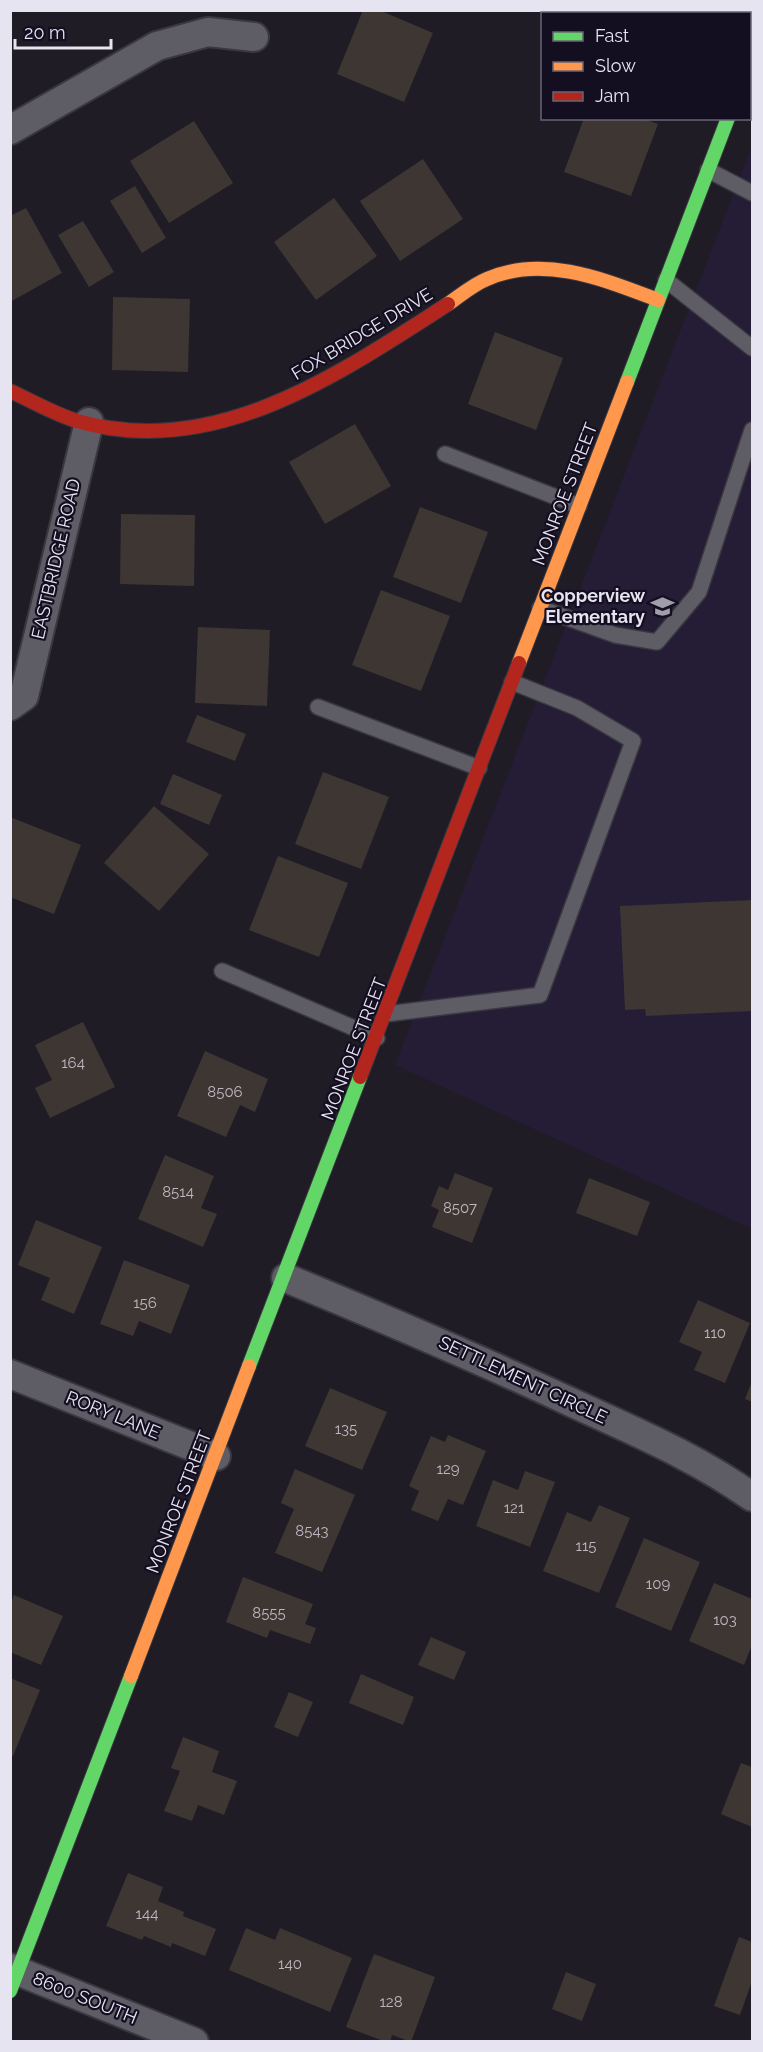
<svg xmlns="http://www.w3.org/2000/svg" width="763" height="2052" font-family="Raleway,sans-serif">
  <rect width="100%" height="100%" fill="#1f1c26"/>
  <path fill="#241d35" d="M752,146V1229L395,1065Z"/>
  <g fill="#3d3632">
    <path d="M363,10H379L433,33L404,102L337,74Z"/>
    <path d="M595,10H700L699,14H602Z"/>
    <path d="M584,118H641L658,124L631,196L564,172Z"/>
    <path d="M194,121L233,183L169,223L130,161Z"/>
    <path d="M423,159L463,219L400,261L360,201Z"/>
    <path d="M135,186L166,238L142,253L110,201Z"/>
    <path d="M334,198L377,256L316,300L274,242Z"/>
    <path d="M26,208L62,273L10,302V216Z"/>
    <path d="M83,221L114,272L89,287L58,235Z"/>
    <path d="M113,297L190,299L188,372L112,370Z"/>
    <path d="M495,332L563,358L536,430L468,404Z"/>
    <path d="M355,424L391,486L325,524L289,462Z"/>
    <path d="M420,507L488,532L461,603L393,577Z"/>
    <path d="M121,514L195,515L194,586L120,584Z"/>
    <path d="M381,590L450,616L421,691L352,665Z"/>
    <path d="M198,627L270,630L267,706L195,703Z"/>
    <path d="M197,715L246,734L235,761L186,742Z"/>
    <path d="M323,772L389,797L361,869L295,844Z"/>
    <path d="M173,774L222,795L209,825L160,804Z"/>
    <path d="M154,806L209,854L159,911L104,863Z"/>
    <path d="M10,817L81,845L54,914L10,897Z"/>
    <path d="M278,856L348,883L319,957L249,930Z"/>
    <path d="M752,900V1011L646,1016L645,1009L625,1010L620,906Z"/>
    <path d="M83,1022L115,1087L50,1118L35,1088L52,1080L35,1045Z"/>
    <path d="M205,1051L268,1079L255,1112L240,1105L226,1137L177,1116Z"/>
    <path d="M165,1155L214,1176L201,1208L217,1214L203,1247L138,1219Z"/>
    <path d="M455,1173L493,1188L472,1243L432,1227L439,1210L431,1206L439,1186L448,1190Z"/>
    <path d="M589,1178L650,1202L637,1236L576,1213Z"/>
    <path d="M36,1220L102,1247L74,1314L41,1300L50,1278L18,1265Z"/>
    <path d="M124,1260L190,1285L171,1334L139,1321L133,1336L100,1324Z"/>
    <path d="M698,1300L750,1323L725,1383L694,1370L702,1352L679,1342Z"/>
    <path d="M752,1381V1402L745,1399Z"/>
    <path d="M330,1388L387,1412L362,1470L305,1446Z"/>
    <path d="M448,1435L486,1451L463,1505L448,1499L438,1521L411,1510L419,1491L409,1486L431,1436L445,1442Z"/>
    <path d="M295,1469L355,1495L322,1572L275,1553L294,1509L281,1503Z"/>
    <path d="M525,1471L555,1482L530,1547L476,1526L493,1480L518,1490Z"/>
    <path d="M599,1505L630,1518L599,1593L543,1571L567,1512L591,1522Z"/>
    <path d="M644,1538L700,1562L671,1631L615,1607Z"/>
    <path d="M243,1577L313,1604L305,1624L316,1628L310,1644L270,1630L267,1638L226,1622Z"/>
    <path d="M714,1583L752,1599V1645L744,1665L689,1641Z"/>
    <path d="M14,1595L63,1616L41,1665L10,1652V1604Z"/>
    <path d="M431,1637L466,1652L454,1680L418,1665Z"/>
    <path d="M361,1674L414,1697L403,1725L349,1703Z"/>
    <path d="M10,1678L40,1690L13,1756L10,1755Z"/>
    <path d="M289,1692L313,1702L298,1737L274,1727Z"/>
    <path d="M183,1737L219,1751L212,1772L237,1781L224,1815L198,1805L192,1821L164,1811L180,1771L171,1768Z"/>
    <path d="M741,1763L752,1767V1827L721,1814Z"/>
    <path d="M128,1873L163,1887L158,1901L184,1912L183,1916L216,1929L205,1956L172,1943L171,1947L144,1936L142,1940L106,1926Z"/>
    <path d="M246,1928L275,1940L280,1928L352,1958L330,2012L229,1970Z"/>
    <path d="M739,1937L752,1942V1981L740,2015L714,2006Z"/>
    <path d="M374,1954L435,1977L411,2042L392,2035L390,2042H386L346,2027Z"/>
    <path d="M566,1972L596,1984L582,2021L552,2009Z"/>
  </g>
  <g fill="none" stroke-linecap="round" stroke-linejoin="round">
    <defs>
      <g id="lane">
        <path d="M708,170L752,193"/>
        <path d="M666,280L752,348"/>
        <path d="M445,454L579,506"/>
        <path d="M540,608L615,635L657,642L699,592L752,430"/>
        <path d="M318,707L479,768"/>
        <path d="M222,971L377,1038"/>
        <path d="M386,1014L540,995L633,741L577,708L512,682"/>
      </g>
      <g id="street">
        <path d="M10,130L157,46L208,32L254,37"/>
        <path d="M10,706L24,696L89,422"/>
        <path d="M286,1278C383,1318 479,1359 575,1404C636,1432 698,1458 752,1497"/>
        <path d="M10,1374L216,1456"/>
        <path d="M10,1968L194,2042"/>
      </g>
      <g id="fast">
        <path d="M627,382L728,118"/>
        <path d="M249,1366L360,1077"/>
        <path d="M10,1991L131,1676"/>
      </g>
      <g id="slow">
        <path d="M448,304C461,295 474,284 487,279C544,254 605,280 658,300"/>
        <path d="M519,663L627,382"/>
        <path d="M131,1676L249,1366"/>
      </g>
      <g id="jam">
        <path d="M750,61L752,53"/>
        <path d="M10,391C32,401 54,414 77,421C214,461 339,374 448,304"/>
        <path d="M360,1077L519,663"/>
      </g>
    </defs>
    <use href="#lane" stroke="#393740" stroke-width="18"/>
    <use href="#street" stroke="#393740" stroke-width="32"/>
    <use href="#fast" stroke="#393740" stroke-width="16"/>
    <use href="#slow" stroke="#393740" stroke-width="16"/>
    <use href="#jam" stroke="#393740" stroke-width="16"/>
    <use href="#lane" stroke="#5e5c64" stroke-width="15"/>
    <use href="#street" stroke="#5e5c64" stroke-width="28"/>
    <use href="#fast" stroke="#63d668" stroke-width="14"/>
    <use href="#slow" stroke="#ff974d" stroke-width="14"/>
    <use href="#jam" stroke="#b3261e" stroke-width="14"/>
  </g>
  <defs>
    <symbol id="school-bare" viewBox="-9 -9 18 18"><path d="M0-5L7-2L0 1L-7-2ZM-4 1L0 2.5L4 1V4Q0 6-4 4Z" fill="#a19eab" stroke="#140e21" stroke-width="2.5" paint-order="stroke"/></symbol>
  </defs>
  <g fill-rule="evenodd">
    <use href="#school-bare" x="646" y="590" width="33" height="33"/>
  </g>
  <g text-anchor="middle" stroke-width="4.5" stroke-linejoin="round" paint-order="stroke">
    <g font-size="15" fill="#bcb8c2">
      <text x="73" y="1068">164</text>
      <text x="225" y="1097">8506</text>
      <text x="178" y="1197">8514</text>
      <text x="460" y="1213">8507</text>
      <text x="145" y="1308">156</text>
      <text x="715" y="1338">110</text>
      <text x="346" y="1434">135</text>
      <text x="448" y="1474">129</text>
      <text x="514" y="1513">121</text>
      <text x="312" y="1536">8543</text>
      <text x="586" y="1551">115</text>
      <text x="658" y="1589">109</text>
      <text x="269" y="1618">8555</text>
      <text x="725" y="1625">103</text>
      <text x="147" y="1919">144</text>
      <text x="290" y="1969">140</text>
      <text x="391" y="2007">128</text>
    </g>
    <g font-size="18" fill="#e7e4f2" stroke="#140e21">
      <text transform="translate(362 334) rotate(-31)" y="6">FOX BRIDGE DRIVE</text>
      <text transform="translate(565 494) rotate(-69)" y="6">MONROE STREET</text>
      <text transform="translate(56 559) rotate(-77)" y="6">EASTBRIDGE ROAD</text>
      <text transform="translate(354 1049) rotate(-69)" y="6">MONROE STREET</text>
      <text transform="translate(523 1380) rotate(25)" y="6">SETTLEMENT CIRCLE</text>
      <text transform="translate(113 1415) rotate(22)" y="6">RORY LANE</text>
      <text transform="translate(179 1502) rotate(-69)" y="6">MONROE STREET</text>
      <text transform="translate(85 1998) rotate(22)" y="6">8600 SOUTH</text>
    </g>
    <g font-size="18" font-weight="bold" fill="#e7e4f2" stroke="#140e21" text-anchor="end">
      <text x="645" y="602">Copperview<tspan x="645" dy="21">Elementary</tspan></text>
    </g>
  </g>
  <rect width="763" height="2052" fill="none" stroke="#e7e4f2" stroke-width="24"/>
  <rect x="541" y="12" width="210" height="108" fill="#140e21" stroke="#686475" stroke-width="1.5"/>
  <rect x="553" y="32" width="30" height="9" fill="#63d668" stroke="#686475" stroke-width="1.5"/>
  <text x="595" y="42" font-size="18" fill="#e7e4f2">Fast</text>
  <rect x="553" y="62" width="30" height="9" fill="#ff974d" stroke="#686475" stroke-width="1.5"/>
  <text x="595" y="72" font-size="18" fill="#e7e4f2">Slow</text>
  <rect x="553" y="92" width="30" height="9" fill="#b3261e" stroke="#686475" stroke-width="1.5"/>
  <text x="595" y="102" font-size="18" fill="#e7e4f2">Jam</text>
  <path d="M15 39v9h96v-9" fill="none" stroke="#e7e4f2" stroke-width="3"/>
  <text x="24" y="39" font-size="18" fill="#e7e4f2" stroke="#140e21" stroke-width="4.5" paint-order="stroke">20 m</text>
</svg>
